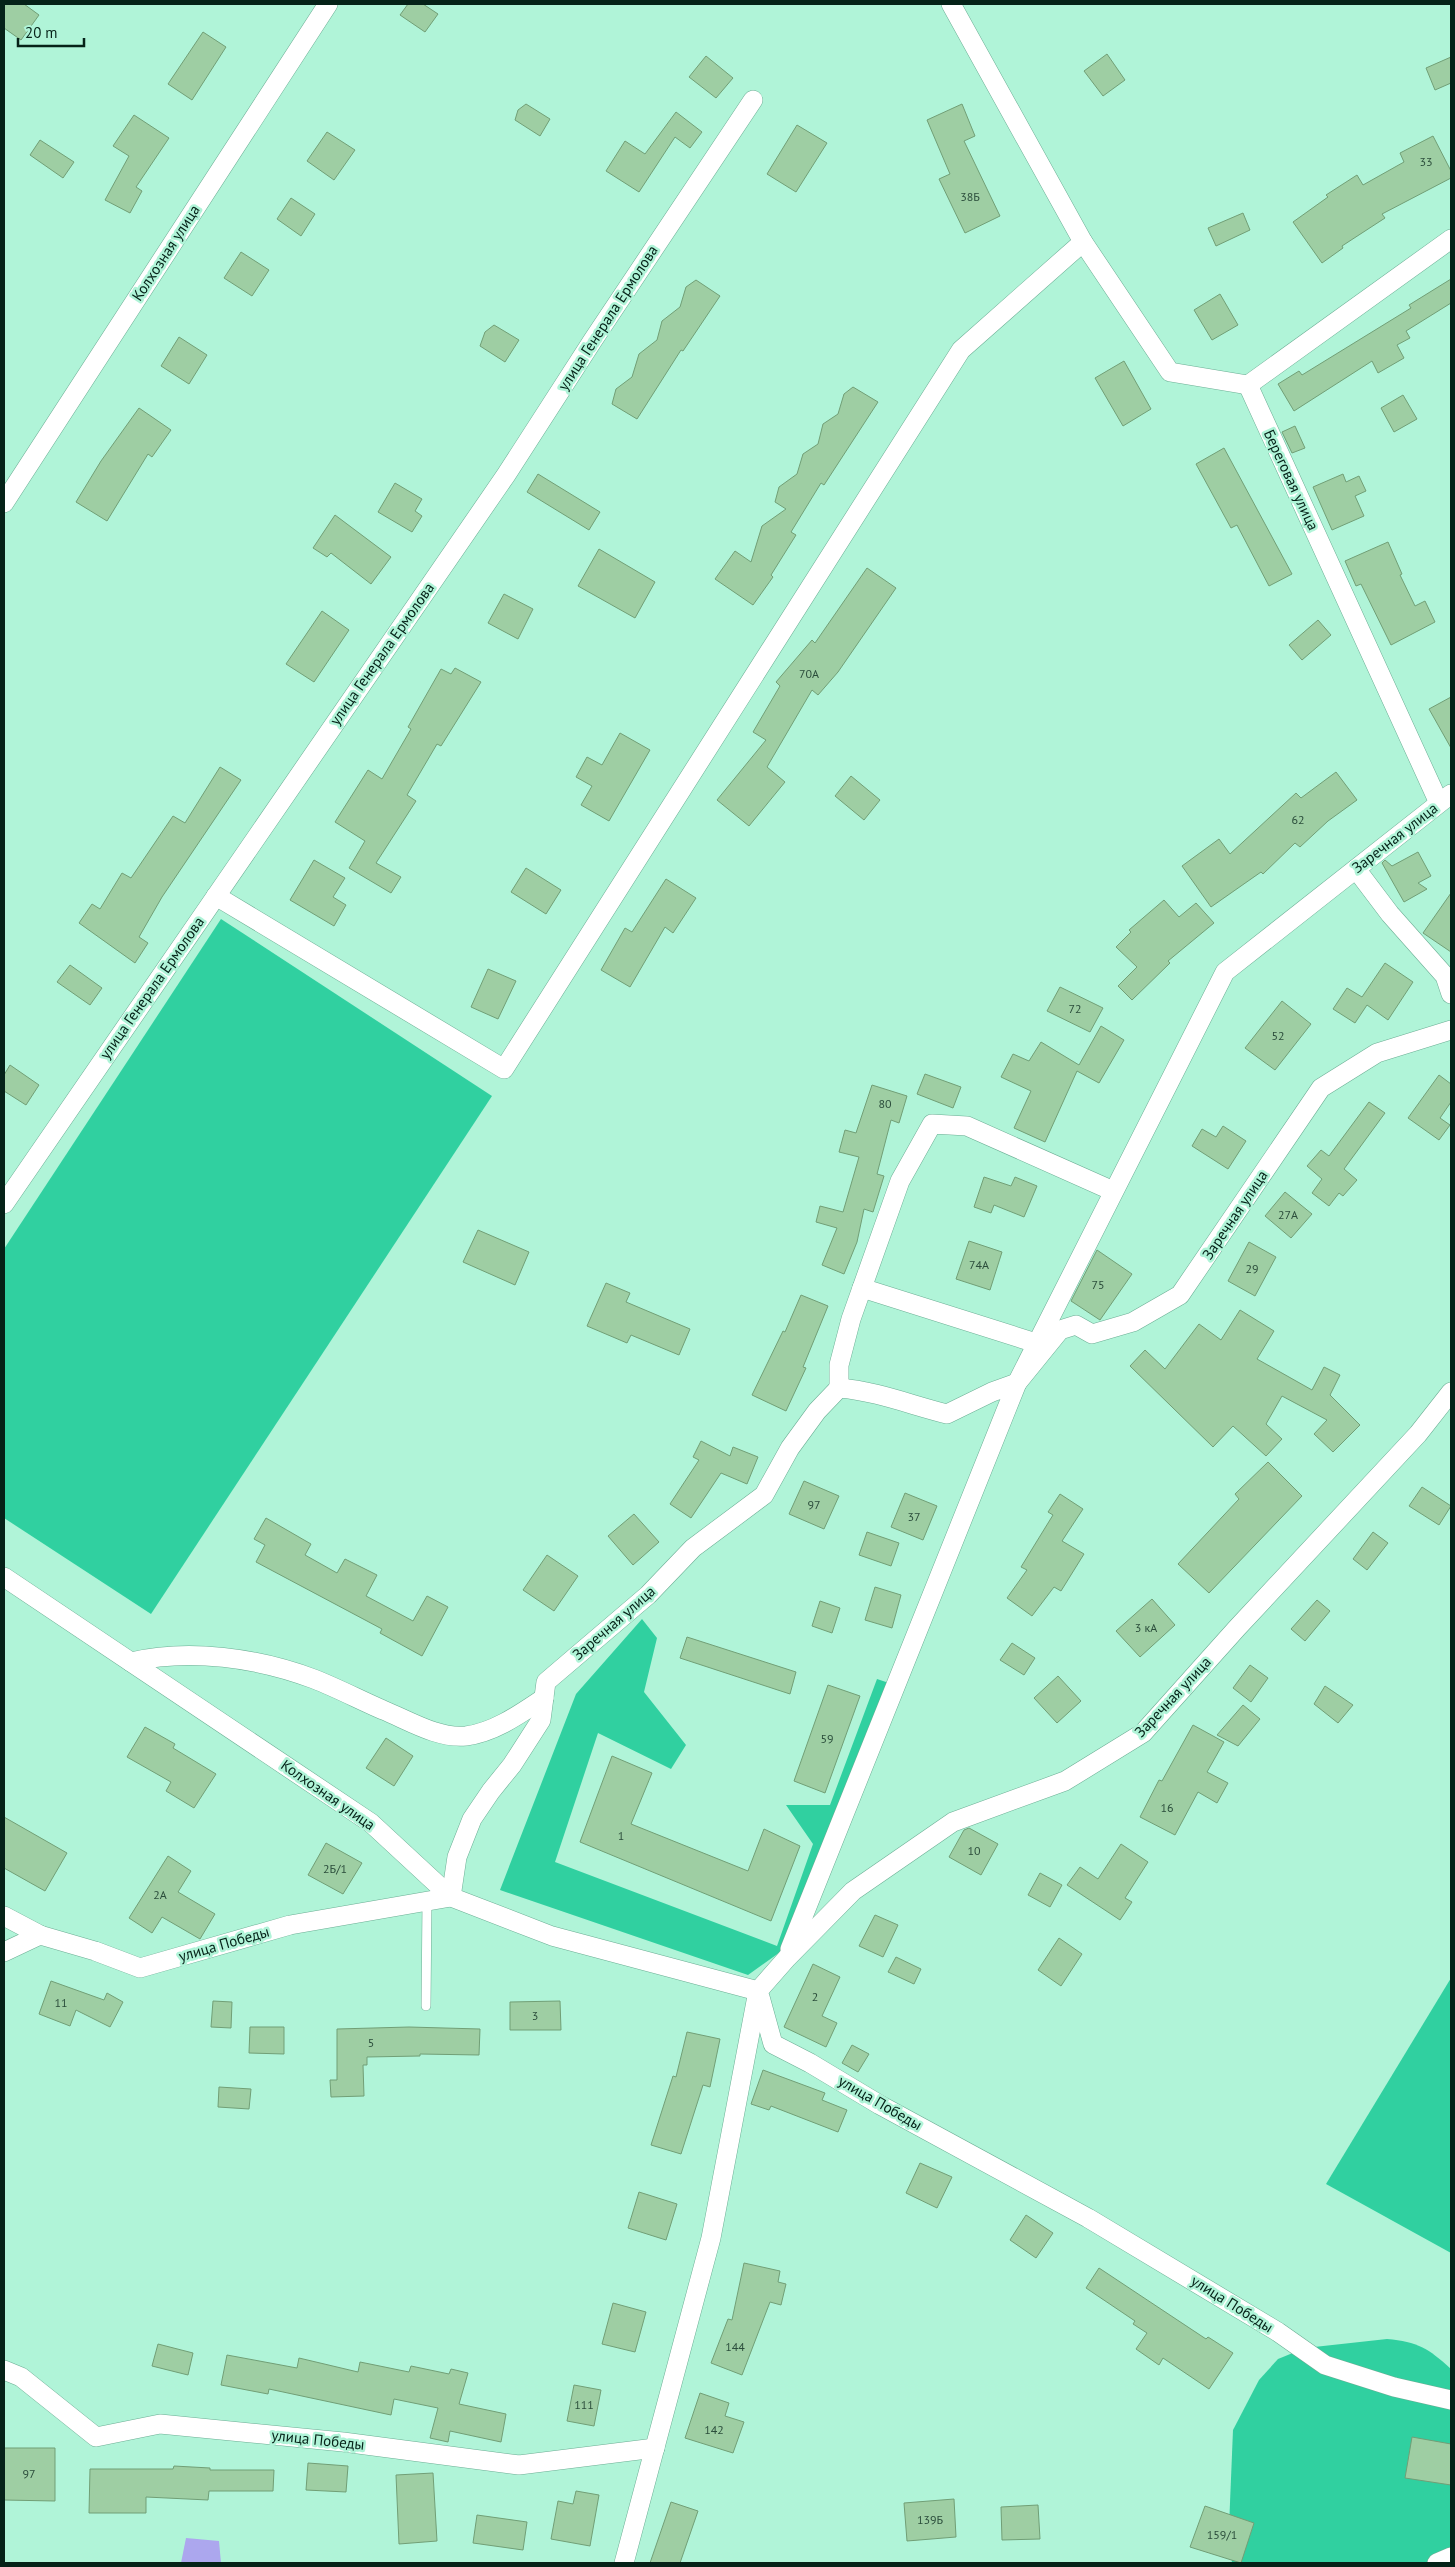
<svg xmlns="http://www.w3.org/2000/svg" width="1455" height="2567" font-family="'PT Sans',sans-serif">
  <rect width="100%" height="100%" fill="#b0f4d8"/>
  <g fill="#30d0a0">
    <path d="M221,919L492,1096L151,1614L4,1518V1249Z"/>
    <path d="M642,1619L657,1638L644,1692L686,1745L671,1769L598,1733L555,1862L777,1946L813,1844L786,1805H830L877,1679L889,1683L783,1950L748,1975L500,1890L576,1694Z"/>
    <path d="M1451,1978V2253L1326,2184Z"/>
    <path d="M1387,2339C1418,2342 1428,2348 1451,2369V2563H1232L1229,2527L1233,2430L1259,2380L1278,2359L1305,2348Z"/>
  </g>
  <path fill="#aca7ee" d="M186,2538L219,2541L221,2563H181Z"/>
  <g fill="#9ecea3" stroke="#719f76">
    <path d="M4,4H24L39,15L21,40L4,28Z"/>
    <path d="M408,4H423L438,14L425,32L400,15Z"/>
    <path d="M203,32L226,47L192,100L168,84Z"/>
    <path d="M1107,54L1125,80L1103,96L1084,71Z"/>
    <path d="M706,56L733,78L716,98L689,77Z"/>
    <path d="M1451,57V83L1435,90L1426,68Z"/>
    <path d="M526,104L550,119L540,136L515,120L518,110Z"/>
    <path d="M962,104L975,136L964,141L1000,216L965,233L939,179L950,174L927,120Z"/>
    <path d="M676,112L702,132L690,148L675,137L639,192L606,171L625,141L645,154Z"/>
    <path d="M134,115L169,138L136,187L142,191L130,213L105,200L129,156L113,146Z"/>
    <path d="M797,125L827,143L796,192L767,174Z"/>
    <path d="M327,132L355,150L334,180L307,161Z"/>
    <path d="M1433,136L1451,171V178L1382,214L1385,218L1342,246L1343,248L1322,263L1293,222L1328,197L1326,195L1357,175L1363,185L1404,162L1400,153Z"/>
    <path d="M40,140L74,162L63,178L30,155Z"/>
    <path d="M291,198L315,214L301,236L277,219Z"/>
    <path d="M1243,213L1250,230L1216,246L1208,228Z"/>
    <path d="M241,252L269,270L252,296L224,278Z"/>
    <path d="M1451,279V303L1406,331L1410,338L1397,345L1404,358L1378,373L1372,361L1294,411L1278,384L1299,371L1302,375L1411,308L1409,305Z"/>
    <path d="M696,280L720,296L683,351L681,350L637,419L612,404L616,389L632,377L639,354L657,340L662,321L680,307L686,287Z"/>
    <path d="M1220,294L1238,325L1212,340L1194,310Z"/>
    <path d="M494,325L519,340L505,362L480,346L485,332Z"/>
    <path d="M179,337L207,355L189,384L161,366Z"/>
    <path d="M1124,361L1151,409L1123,426L1095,378Z"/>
    <path d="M853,387L878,402L824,485L821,483L791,532L796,535L771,575L773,577L753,605L715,579L735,551L751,562L762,526L786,509L775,502L779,487L797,474L803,454L818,444L823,424L838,414L844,394Z"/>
    <path d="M1403,395L1417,419L1394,432L1381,408Z"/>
    <path d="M139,408L171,430L152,457L148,454L107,521L76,502L101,461Z"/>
    <path d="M1295,426L1305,448L1292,453L1282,432Z"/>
    <path d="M1224,448L1292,574L1269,586L1237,525L1231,528L1196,464Z"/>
    <path d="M538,474L600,512L589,530L527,492Z"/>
    <path d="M1343,474L1346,482L1359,476L1366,491L1355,496L1364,516L1332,530L1313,487Z"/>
    <path d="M395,483L422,499L415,511L422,516L412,532L378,512Z"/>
    <path d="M335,515L391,557L371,584L331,553L327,557L313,548Z"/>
    <path d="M1388,542L1402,574L1400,575L1415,606L1425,601L1435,622L1391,645L1361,584L1356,586L1345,561Z"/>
    <path d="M599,549L655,582L635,618L578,586Z"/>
    <path d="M867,568L896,588L838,672L818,695L812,690L767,767L785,782L749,826L717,800L766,740L753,732L780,686L776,682L812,640L815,643Z"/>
    <path d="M504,594L533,609L518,639L488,623Z"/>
    <path d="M322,611L349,630L314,682L286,664Z"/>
    <path d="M1318,620L1331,635L1302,660L1289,645Z"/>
    <path d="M455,668L481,682L441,746L437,744L407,795L416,801L376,863L401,877L391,893L349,868L365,841L335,822L368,770L382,779L411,729L408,727L441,669L451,674Z"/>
    <path d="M1451,697V748L1429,709Z"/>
    <path d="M620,733L650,750L609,821L581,805L592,786L576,777L587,757L602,765Z"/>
    <path d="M220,767L241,780L162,897L139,937L148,943L135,963L79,923L92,904L100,909L122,873L131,878L173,816L185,823Z"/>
    <path d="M1336,772L1357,800L1328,821L1300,847L1295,843L1263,874L1261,872L1211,907L1182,866L1219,839L1230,854L1296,793L1301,798Z"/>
    <path d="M851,776L880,800L864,820L835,796Z"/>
    <path d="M1418,852L1431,876L1418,883L1427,889L1404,902L1382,863L1385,860L1392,866Z"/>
    <path d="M314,860L345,878L333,897L346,905L334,926L290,900Z"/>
    <path d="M526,868L561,890L546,914L511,892Z"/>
    <path d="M666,879L696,898L673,933L665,927L630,987L601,970L625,928L632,932Z"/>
    <path d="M1451,893V952L1423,933Z"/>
    <path d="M1164,900L1179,917L1196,903L1214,923L1168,961L1170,963L1132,1000L1118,986L1137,967L1116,947L1131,932L1129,930Z"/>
    <path d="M1385,963L1413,982L1388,1020L1367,1005L1355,1023L1333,1009L1347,988L1362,997Z"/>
    <path d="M70,965L102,988L90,1005L57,982Z"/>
    <path d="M488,969L516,981L498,1019L471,1007Z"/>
    <path d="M1060,987L1103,1008L1090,1032L1047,1011Z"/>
    <path d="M1282,1001L1311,1024L1275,1070L1245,1048Z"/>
    <path d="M1101,1026L1124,1040L1099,1083L1077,1071L1045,1142L1014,1128L1031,1091L1001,1077L1013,1054L1029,1061L1041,1042L1079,1065Z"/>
    <path d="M10,1065L39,1085L26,1105L4,1091V1075Z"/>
    <path d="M925,1074L961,1087L953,1108L917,1094Z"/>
    <path d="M1439,1075L1451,1084V1102L1440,1118L1450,1125L1439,1140L1408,1118Z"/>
    <path d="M872,1085L907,1096L899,1123L891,1120L877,1174L884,1176L873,1212L864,1209L857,1242L844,1274L822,1265L837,1228L816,1222L820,1206L843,1212L859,1157L839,1152L845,1130L856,1133Z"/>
    <path d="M1369,1102L1385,1113L1344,1169L1357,1180L1343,1196L1339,1193L1329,1206L1312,1193L1322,1179L1307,1166L1321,1150L1329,1156Z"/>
    <path d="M1223,1126L1246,1141L1228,1169L1192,1146L1202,1129L1216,1137Z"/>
    <path d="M984,1177L1011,1186L1015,1177L1037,1186L1024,1217L994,1205L991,1213L974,1207Z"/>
    <path d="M1285,1192L1312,1214L1291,1238L1265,1216Z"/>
    <path d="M478,1230L529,1252L515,1285L463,1262Z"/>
    <path d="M969,1241L1002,1252L990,1290L956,1279Z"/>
    <path d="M1249,1242L1276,1257L1255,1296L1228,1281Z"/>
    <path d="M1097,1250L1132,1274L1100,1320L1071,1301Z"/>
    <path d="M606,1283L630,1293L626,1302L690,1329L679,1355L631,1335L627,1343L587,1326Z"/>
    <path d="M801,1295L828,1306L803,1367L806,1368L786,1411L752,1395L783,1331L785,1332Z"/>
    <path d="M1240,1310L1274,1331L1257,1359L1312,1390L1324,1367L1340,1375L1330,1395L1360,1425L1333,1452L1314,1434L1327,1420L1282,1396L1266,1424L1282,1439L1266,1456L1233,1426L1213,1447L1130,1366L1145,1350L1165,1369L1199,1324L1221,1340Z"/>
    <path d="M701,1441L730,1456L733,1447L758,1457L747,1484L721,1473L691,1518L670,1504L699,1460L693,1457Z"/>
    <path d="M1268,1462L1302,1496L1209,1593L1178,1564L1239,1499L1235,1494Z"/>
    <path d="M804,1481L839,1496L824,1529L789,1514Z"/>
    <path d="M1422,1487L1451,1506L1439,1525L1409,1506Z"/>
    <path d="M905,1493L937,1506L923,1540L891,1527Z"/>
    <path d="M1060,1494L1083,1509L1062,1541L1084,1554L1061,1591L1054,1587L1032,1616L1007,1598L1027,1570L1021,1567L1053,1515L1048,1512Z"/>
    <path d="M634,1514L659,1542L633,1565L608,1536Z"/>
    <path d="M266,1518L311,1544L305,1555L337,1573L345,1559L377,1575L366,1596L413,1621L427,1596L448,1607L422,1656L380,1633L382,1629L256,1562L265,1545L254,1539Z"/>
    <path d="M867,1532L899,1543L891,1566L859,1555Z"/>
    <path d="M1373,1532L1388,1543L1367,1570L1353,1559Z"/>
    <path d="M547,1555L578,1576L554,1611L523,1590Z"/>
    <path d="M875,1587L901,1595L892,1628L865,1620Z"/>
    <path d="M1152,1599L1175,1625L1140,1657L1116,1631Z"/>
    <path d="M1317,1600L1330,1611L1305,1641L1291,1629Z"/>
    <path d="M820,1601L840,1608L832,1633L812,1626Z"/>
    <path d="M687,1637L796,1672L790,1694L680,1658Z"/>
    <path d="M1012,1643L1035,1658L1024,1675L1000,1660Z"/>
    <path d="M1250,1665L1268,1678L1251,1702L1233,1688Z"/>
    <path d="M1058,1676L1081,1701L1057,1723L1034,1698Z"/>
    <path d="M828,1685L860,1696L825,1793L794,1781Z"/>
    <path d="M1325,1686L1353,1705L1338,1723L1314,1704Z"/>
    <path d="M1243,1705L1260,1719L1238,1746L1217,1735Z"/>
    <path d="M1193,1725L1224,1742L1207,1772L1228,1783L1217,1803L1198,1792L1175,1835L1140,1817L1159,1780L1162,1781Z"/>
    <path d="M145,1727L175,1744L173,1748L216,1774L194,1808L166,1791L171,1782L127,1757Z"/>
    <path d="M386,1738L413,1756L394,1786L366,1768Z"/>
    <path d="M612,1756L652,1773L631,1824L748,1871L764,1829L800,1846L771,1921L580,1842Z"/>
    <path d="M4,1817L67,1853L45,1891L4,1868Z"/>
    <path d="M969,1828L998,1844L981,1875L949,1857L964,1830Z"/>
    <path d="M326,1843L362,1863L343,1894L308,1875Z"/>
    <path d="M1121,1844L1148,1862L1125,1898L1132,1902L1120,1920L1067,1885L1080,1867L1098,1879Z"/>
    <path d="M168,1856L191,1871L178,1892L215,1914L200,1939L162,1917L152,1933L129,1918Z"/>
    <path d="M1040,1873L1062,1885L1050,1907L1028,1895Z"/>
    <path d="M875,1915L898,1925L883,1957L859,1946Z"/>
    <path d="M1059,1938L1082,1954L1061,1986L1038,1970Z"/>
    <path d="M896,1957L921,1969L914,1984L888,1972Z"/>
    <path d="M813,1964L840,1977L822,2016L837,2023L826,2047L784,2027Z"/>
    <path d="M51,1981L104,2000L107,1993L123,2002L110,2027L76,2010L70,2026L39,2014Z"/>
    <path d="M213,2001L232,2002L231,2028L211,2027Z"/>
    <path d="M560,2001L561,2030H510V2002Z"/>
    <path d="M250,2027H284V2054L249,2053Z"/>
    <path d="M409,2027L480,2029L479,2055L420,2054V2056L367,2057V2065H363L364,2096L331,2097L330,2080H337V2029Z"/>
    <path d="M687,2032L720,2039L710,2087L703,2085L681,2154L651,2145L673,2076L676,2077Z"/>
    <path d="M852,2045L869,2054L858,2072L842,2063Z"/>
    <path d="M763,2070L825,2093L822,2100L847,2110L838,2132L771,2106L769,2110L751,2104Z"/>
    <path d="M219,2087L251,2089L249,2109L218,2107Z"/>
    <path d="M920,2163L952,2177L937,2208L906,2193Z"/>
    <path d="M639,2192L677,2204L666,2240L628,2228Z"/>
    <path d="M1026,2215L1053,2233L1036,2258L1010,2240Z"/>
    <path d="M744,2263L780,2271L778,2282L786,2284L781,2305L770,2302L742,2375L711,2363L728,2319L732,2320Z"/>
    <path d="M1099,2268L1206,2339L1208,2337L1233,2353L1209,2389L1163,2358L1159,2365L1136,2349L1147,2333L1133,2324L1135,2321L1086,2288Z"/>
    <path d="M613,2303L646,2312L635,2352L602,2344Z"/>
    <path d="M158,2344L193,2353L188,2375L152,2366Z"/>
    <path d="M227,2355L297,2368L299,2358L358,2372L360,2362L409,2372L411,2366L449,2374L451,2369L468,2373L459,2404L506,2414L501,2442L450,2431L448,2442L430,2438L438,2408L394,2399L391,2415L269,2389L268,2394L221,2385Z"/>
    <path d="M574,2385L601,2390L594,2426L567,2421Z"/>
    <path d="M700,2393L729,2403L725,2416L744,2422L733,2453L685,2438Z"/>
    <path d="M1412,2437L1451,2444V2485L1405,2478Z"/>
    <path d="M4,2448H55V2501L4,2500Z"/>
    <path d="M308,2463L348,2466L346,2492L306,2490Z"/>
    <path d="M174,2466L210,2468V2470H274L273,2491H209L208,2500L146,2497V2513H89L90,2469H173Z"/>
    <path d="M433,2473L437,2541L399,2544L396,2475Z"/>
    <path d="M576,2491L599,2495L590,2546L551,2539L558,2501L573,2504Z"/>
    <path d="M954,2499L956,2537L907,2541L904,2503Z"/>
    <path d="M671,2502L698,2511L680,2563H650Z"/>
    <path d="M1038,2505L1040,2539L1002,2540L1001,2507Z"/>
    <path d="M1205,2506L1254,2523L1241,2563L1190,2547Z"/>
    <path d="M477,2515L527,2522L523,2550L473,2543Z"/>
  </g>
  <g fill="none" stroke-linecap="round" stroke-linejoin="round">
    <defs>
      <path id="service" d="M426,2006L427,1901"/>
      <g id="minor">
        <path d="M951,4L1083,242L1170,372L1248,385"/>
        <path d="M4,503L328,4"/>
        <path d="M1439,803L1248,385L1451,239"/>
        <path d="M1356,869L1390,914L1445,976L1451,994"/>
        <path d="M216,896L504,1069L961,350L1083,242"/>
        <path d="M4,1204L506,475L593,340L753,100"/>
        <path d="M862,1288L1036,1343"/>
        <path d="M839,1388V1365L851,1319L900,1181L932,1124L967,1126L1113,1191"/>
        <path d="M4,1577L371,1823L451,1897L552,1936L758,1991"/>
        <path d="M131,1662C189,1648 258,1658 314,1679C337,1688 360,1700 383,1710C408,1720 438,1739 466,1736C495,1732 520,1714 544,1698"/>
        <path d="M4,1916L40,1935"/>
        <path d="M790,1949L1017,1383L1225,972L1451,794"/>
        <path d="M4,1952L40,1935L95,1951L140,1968L290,1925L451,1897L457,1857L472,1819L491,1791L512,1765L541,1720L546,1682L648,1595L693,1548L764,1495L790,1448L817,1411L839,1388C876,1391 911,1405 947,1414L992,1392L1017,1383L1060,1330L1076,1325L1092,1334L1133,1322L1180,1295L1321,1088L1377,1053L1451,1030"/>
        <path d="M760,1997L773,2044L810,2063L880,2105L1088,2218L1278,2332L1325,2365L1394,2387L1451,2400"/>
        <path d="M4,2370L21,2377L96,2437L160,2424L343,2442L519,2465L655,2448"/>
        <path d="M624,2563L711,2238L758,1991L787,1958L853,1891L953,1822L1065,1781L1143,1733L1237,1628L1418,1434L1451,1392"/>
        <path d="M1437,2563L1451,2557"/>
      </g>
    </defs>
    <use href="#service" stroke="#6bae94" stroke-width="10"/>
    <use href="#minor" stroke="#6bae94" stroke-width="20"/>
    <use href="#service" stroke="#fff" stroke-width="9"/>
    <use href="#minor" stroke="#fff" stroke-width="19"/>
  </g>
  <g text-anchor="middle" stroke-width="5" stroke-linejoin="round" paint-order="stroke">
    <g font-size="12" fill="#2b4d3b">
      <text x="1426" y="166">33</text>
      <text x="970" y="201">38Б</text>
      <text x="809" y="678">70А</text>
      <text x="1298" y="824">62</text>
      <text x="1075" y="1013">72</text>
      <text x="1278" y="1040">52</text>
      <text x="885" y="1108">80</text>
      <text x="1288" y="1219">27А</text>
      <text x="979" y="1269">74А</text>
      <text x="1252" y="1273">29</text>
      <text x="1098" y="1289">75</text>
      <text x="814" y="1509">97</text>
      <text x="914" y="1521">37</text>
      <text x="1146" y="1632">3 кА</text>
      <text x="827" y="1743">59</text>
      <text x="1167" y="1812">16</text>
      <text x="621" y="1840">1</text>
      <text x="974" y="1855">10</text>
      <text x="335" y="1873">2Б/1</text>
      <text x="160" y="1899">2А</text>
      <text x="815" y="2001">2</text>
      <text x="61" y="2007">11</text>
      <text x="535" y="2020">3</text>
      <text x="371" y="2047">5</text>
      <text x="735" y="2351">144</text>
      <text x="584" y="2409">111</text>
      <text x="714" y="2434">142</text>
      <text x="29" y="2478">97</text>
      <text x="930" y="2524">139Б</text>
      <text x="1222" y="2539">159/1</text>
    </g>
    <g font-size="15" fill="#052218" stroke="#b0f4d8">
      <text transform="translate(166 253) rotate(-57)" y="5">Колхозная улица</text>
      <text transform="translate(608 318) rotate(-57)" y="5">улица Генерала Ермолова</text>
      <text transform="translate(1291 480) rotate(65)" y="5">Береговая улица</text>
      <text transform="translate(382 654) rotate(-55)" y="5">улица Генерала Ермолова</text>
      <text transform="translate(1395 838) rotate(-38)" y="5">Заречная улица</text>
      <text transform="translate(152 988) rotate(-55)" y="5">улица Генерала Ермолова</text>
      <text transform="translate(1235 1215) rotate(-56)" y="5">Заречная улица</text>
      <text transform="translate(614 1623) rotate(-41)" y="5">Заречная улица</text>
      <text transform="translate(1173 1697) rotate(-47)" y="5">Заречная улица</text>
      <text transform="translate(328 1795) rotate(35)" y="5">Колхозная улица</text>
      <text transform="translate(224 1944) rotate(-16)" y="5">улица Победы</text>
      <text transform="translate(880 2103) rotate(30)" y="5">улица Победы</text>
      <text transform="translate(1232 2304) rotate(32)" y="5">улица Победы</text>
      <text transform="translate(318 2440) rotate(6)" y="5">улица Победы</text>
    </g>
  </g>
  <rect width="1455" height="2567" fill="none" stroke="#052218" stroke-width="10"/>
  <path d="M18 38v8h66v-8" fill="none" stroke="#052218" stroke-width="2.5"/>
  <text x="25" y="38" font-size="15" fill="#052218" stroke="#b0f4d8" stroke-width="4" paint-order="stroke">20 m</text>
</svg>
